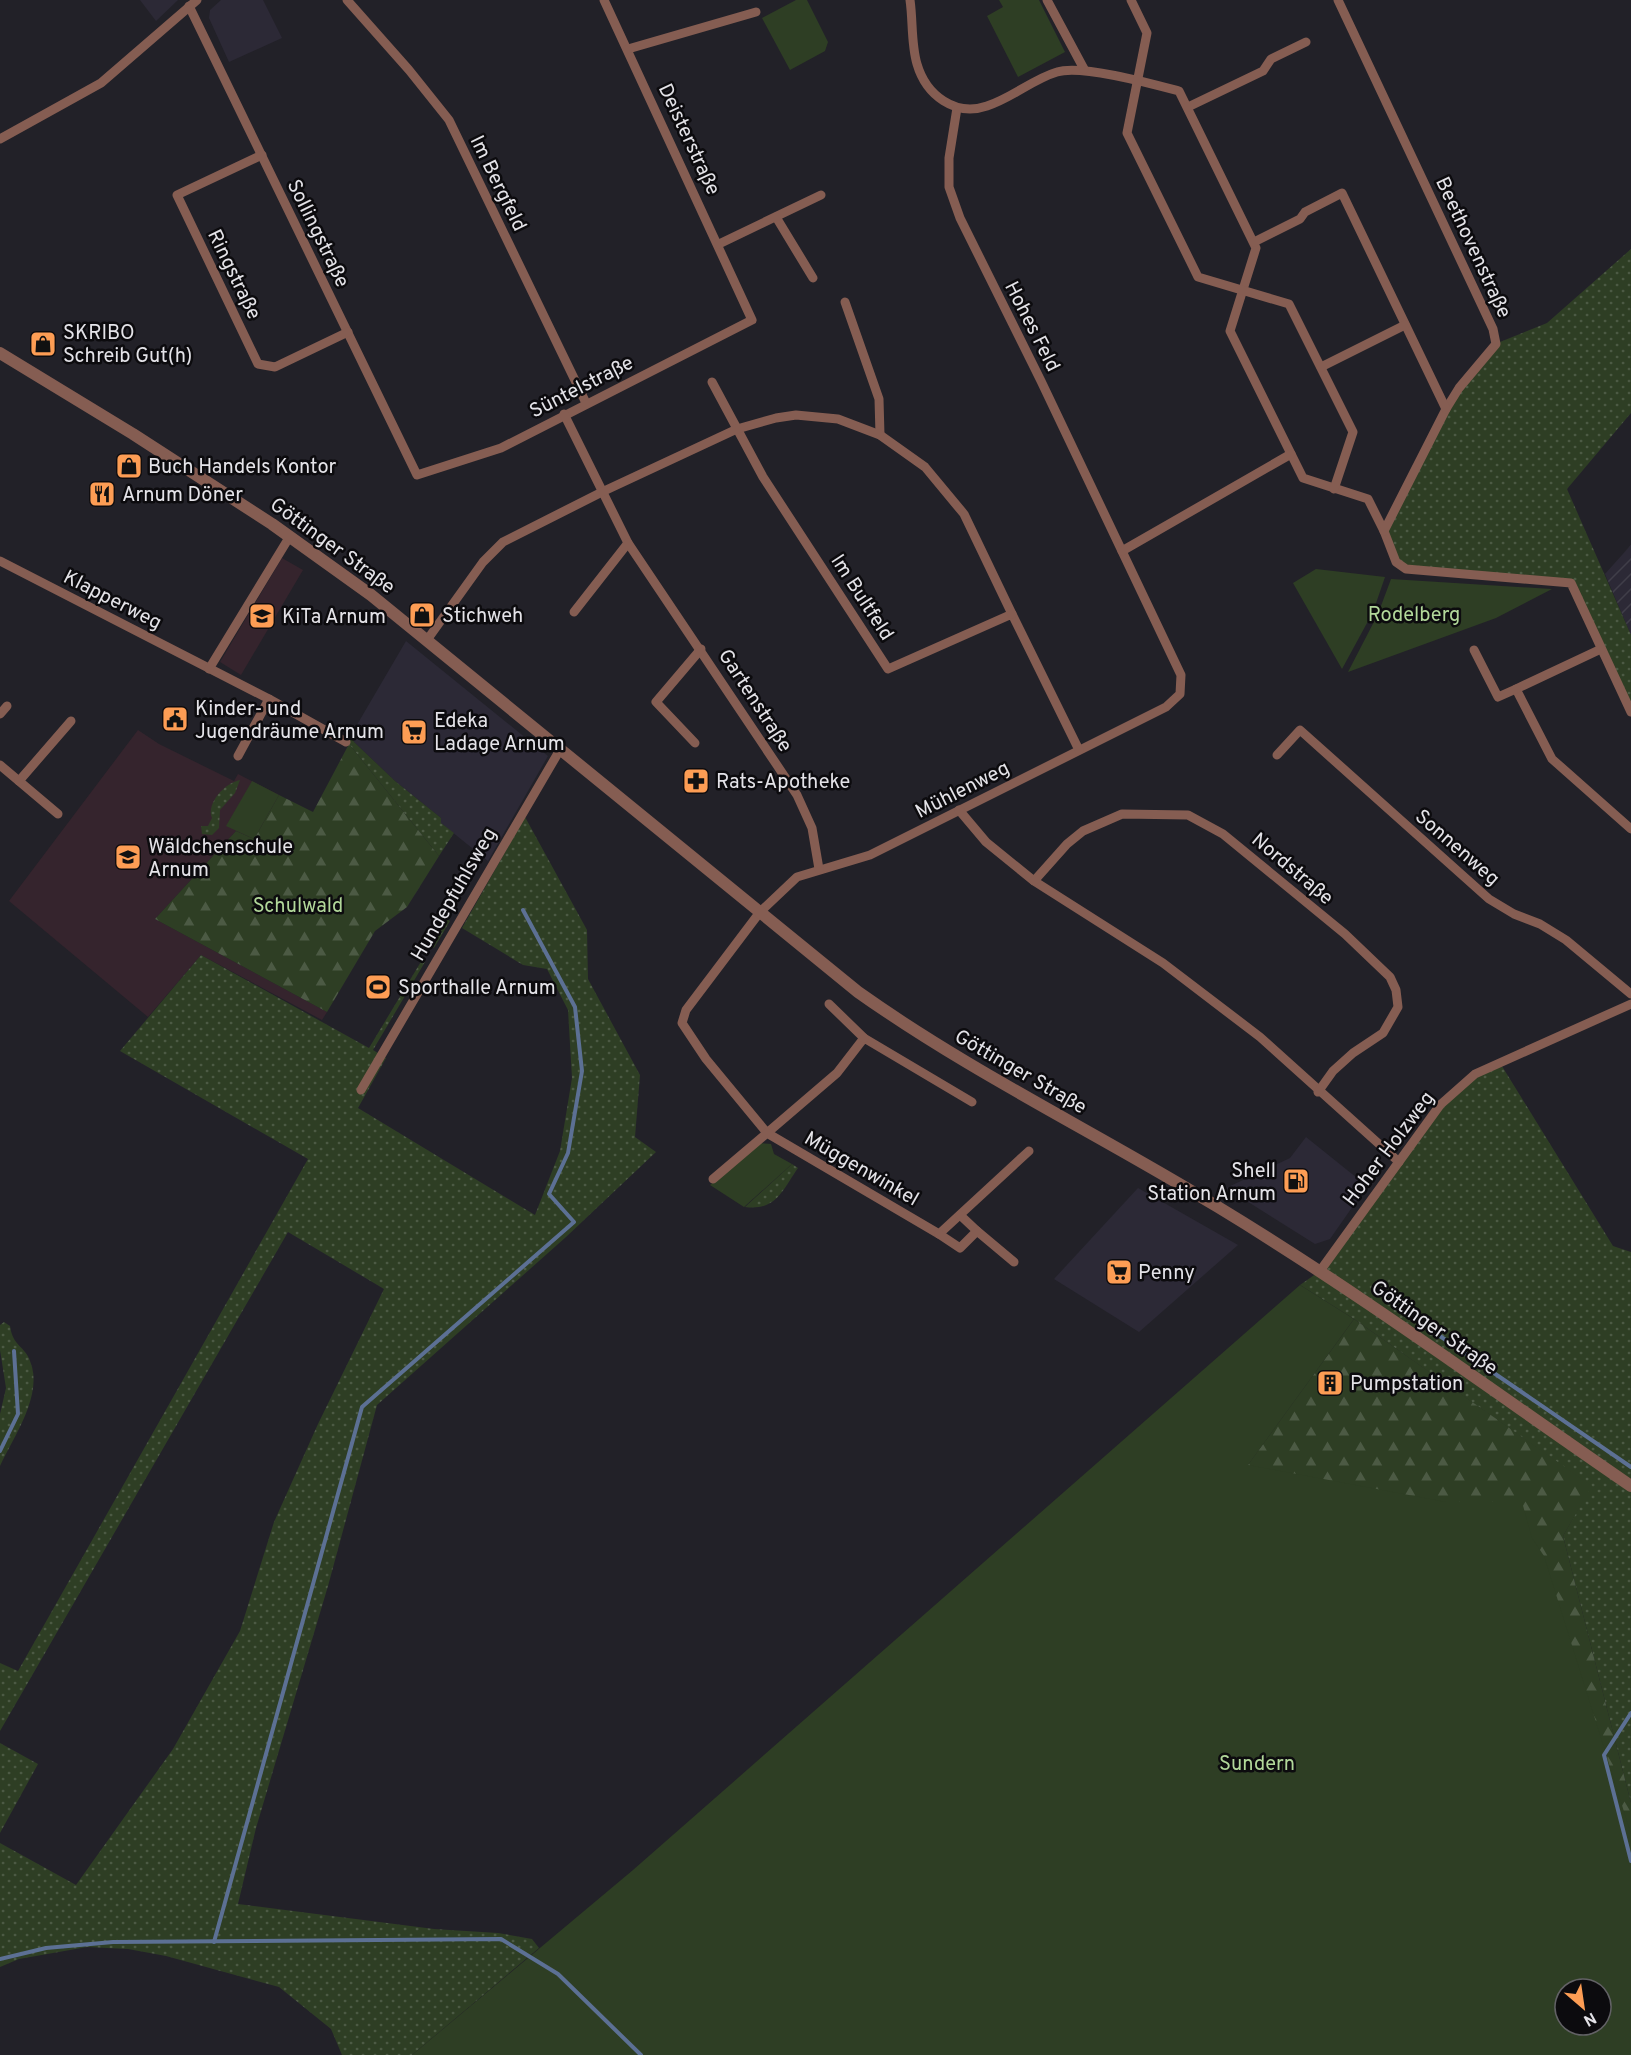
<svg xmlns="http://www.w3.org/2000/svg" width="1631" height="2055" font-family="Overpass,sans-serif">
  <defs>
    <pattern id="industrial-furrows" width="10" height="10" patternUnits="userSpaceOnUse" patternTransform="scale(1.5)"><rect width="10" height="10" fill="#2c2936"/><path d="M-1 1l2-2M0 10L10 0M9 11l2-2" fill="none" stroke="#403e49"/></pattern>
    <pattern id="grass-dots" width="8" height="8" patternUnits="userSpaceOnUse" patternTransform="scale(1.5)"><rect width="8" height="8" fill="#2e3e24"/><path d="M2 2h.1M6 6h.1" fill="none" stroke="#4c5a44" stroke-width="1.8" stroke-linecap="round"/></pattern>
    <pattern id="forest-firs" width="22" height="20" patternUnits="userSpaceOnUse" patternTransform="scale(1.5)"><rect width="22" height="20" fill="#2e3e24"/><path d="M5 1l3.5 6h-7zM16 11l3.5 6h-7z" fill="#4c5a44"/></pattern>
  </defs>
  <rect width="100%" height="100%" fill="#222128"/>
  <g fill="#2c2936">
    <path d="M140,0H178L156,21Z"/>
    <path d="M221,0H263L282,38L229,62L209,18L210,10Z"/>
    <path d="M406,641L548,756L488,861L441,823V818L395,781L354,742L351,735Z"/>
    <path d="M1306,1137L1367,1186L1330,1239L1315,1244L1226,1188L1290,1158Z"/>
    <path d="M1138,1188L1238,1245L1139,1332L1054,1279Z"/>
  </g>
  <path fill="url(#industrial-furrows)" d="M1631,545V635L1605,574Z"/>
  <g fill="#35242d">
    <path d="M282,558L303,570L241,675L220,662Z"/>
    <path d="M138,730L159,744L234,781L238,774L279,795L254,839L236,831L155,919L327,1012L322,1020L201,955L148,1017L9,901Z"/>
  </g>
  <g fill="url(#grass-dots)">
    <path d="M1631,249V413L1567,489L1631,635V709L1571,583L1406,569L1396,562L1384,531L1446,409L1495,344L1547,323Z"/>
    <path d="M351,735L354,742L395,781L441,818V823L454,833L439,856L349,744Z"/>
    <path d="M240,780L235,793L220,810L219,828L212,835L202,834L201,826H208L212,818C206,803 225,783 240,780Z"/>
    <path d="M525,817L587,930L588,979L640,1075L635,1137L656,1152L566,1237L377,1405L328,1586L256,1828L238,1904L434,1929L498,1933L532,1939L539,1948L412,2055H342L331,2029L279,1987L166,1956L128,1949L87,1947L19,1959L0,1967V1843L76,1885L173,1749L240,1631L274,1522L318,1424L384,1289L288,1232L0,1731V1663L18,1671L308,1159L120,1051L201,955L369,1048L422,960L425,962L373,1050L386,1058L358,1108L535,1215L560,1151L572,1078L568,1010L547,969L523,965L462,928Z"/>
    <path d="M445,918L450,921L434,948L430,946Z"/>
    <path d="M1500,1063L1613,1246L1631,1252V1803L1563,1536L1591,1486L1354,1319L1300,1285L1320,1271L1440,1105L1475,1074Z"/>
    <path d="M792,1164L798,1168C782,1191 776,1211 745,1207Z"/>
    <path d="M4,1322L10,1326C13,1347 25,1346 30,1361C44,1394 14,1436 0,1466V1414L6,1388L0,1350V1325Z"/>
    <path d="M0,1743L38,1764L0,1833Z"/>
  </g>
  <g fill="url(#forest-firs)">
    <path d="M349,744L439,856L407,907L375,931L327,1012L155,919L236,831L254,839L279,795L313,812Z"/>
    <path d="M1354,1319L1592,1486L1563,1536L1631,1803V1900L1231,1488Z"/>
  </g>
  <g fill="#2e3e24" fill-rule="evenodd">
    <path d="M796,0H807L828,42L825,51L790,70L762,18Z"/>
    <path d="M999,0H1039L1065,52L1018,77L987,16L1003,7Z"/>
    <path d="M1316,569L1385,577L1373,612L1342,669L1293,583Z"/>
    <path d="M1391,579L1552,589L1496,618L1348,672L1378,614Z"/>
    <path d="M252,781L279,795L254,839L226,826Z"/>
    <path d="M758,1143L771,1144L774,1154L792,1164L744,1207L710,1185Z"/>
    <path d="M1300,1285L1354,1319L1248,1465L1446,1502H1522L1532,1538L1544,1556L1631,1834V2055H412L633,1870ZM1565,1989H1601V2025H1565Z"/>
  </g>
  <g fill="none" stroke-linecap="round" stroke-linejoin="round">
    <g stroke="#5c7094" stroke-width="4">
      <path d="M1418,1321L1631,1467"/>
      <path d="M0,1451L18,1414L14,1351"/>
      <path d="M1631,1713L1604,1755L1631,1861"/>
      <path d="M214,1942L362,1407L574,1222L549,1194L568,1153L582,1071L575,1007L523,910"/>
      <path d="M0,1959L46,1948L113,1942L501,1939L558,1974L641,2055"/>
    </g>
    <g stroke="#855d52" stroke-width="9">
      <path d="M347,0L409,70L449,120L586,403"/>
      <path d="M910,0C913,20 911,44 917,64C926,95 955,117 987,106C1012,98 1033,79 1057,72C1081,64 1153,84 1179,91L1256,248L1230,331L1303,478L1368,499L1384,531L1396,562L1406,569L1571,583L1631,712"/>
      <path d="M1047,0L1084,69"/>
      <path d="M1131,0L1147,33L1127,133L1198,277L1289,304L1353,432L1334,489"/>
      <path d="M1338,0L1493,329L1496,344L1459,388L1446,409L1384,531"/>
      <path d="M189,6L417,475L501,448L752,320L604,0"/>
      <path d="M628,49L756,12"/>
      <path d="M1188,107L1263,71L1271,59L1306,42"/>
      <path d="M957,108L949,158V187L960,218L1041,381L1181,675L1180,694L1166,707L870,855L797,877L760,912L686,1010L682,1023L706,1059L767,1133L837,1073L864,1038L972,1102"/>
      <path d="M0,139L101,83L197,0"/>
      <path d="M262,155L177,195L258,364L275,367L348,332"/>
      <path d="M776,217L813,278"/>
      <path d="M1254,242L1300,219L1305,212L1342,193L1446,409"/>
      <path d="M719,244L821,195"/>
      <path d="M845,302L879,399L880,435"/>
      <path d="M1321,367L1405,325"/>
      <path d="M712,382L763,477L888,669L1012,614L1079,750"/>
      <path d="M564,414L628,543L797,795L812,828L819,869"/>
      <path d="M1122,551L1291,454"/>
      <path d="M0,561L269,699L346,742"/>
      <path d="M574,612L628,543"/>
      <path d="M427,640L483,562L503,542L604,491L737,429L776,418L796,415L838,419L880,435L925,467L964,514L1012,614"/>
      <path d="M1601,649L1516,689L1552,759L1631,829"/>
      <path d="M1474,650L1498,697L1516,689"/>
      <path d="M209,669L290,536"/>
      <path d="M0,714L7,706"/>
      <path d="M695,743L656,702L701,649"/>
      <path d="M1277,755L1300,730L1489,899L1514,914L1540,924L1566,940L1631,994"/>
      <path d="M238,756L269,699"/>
      <path d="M0,765L58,814"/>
      <path d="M19,781L71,721"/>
      <path d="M959,810L986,842L1034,881L1163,963L1260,1037L1399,1162"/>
      <path d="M1034,881L1067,844L1083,831L1122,814L1188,815L1223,834L1345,934L1390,977L1396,990L1398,1007L1383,1033L1353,1053L1333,1071L1318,1092"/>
      <path d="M829,1004L864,1038"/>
      <path d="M361,1090L561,748"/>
      <path d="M713,1179L767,1133L939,1234L1029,1151"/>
      <path d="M960,1215L977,1231"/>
      <path d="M939,1234L960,1248L977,1231L1014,1262"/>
      <path d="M1320,1271L1440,1105L1475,1074L1631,1004"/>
    </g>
    <path stroke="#855d52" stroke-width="12" d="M0,353L133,434L272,524L371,595L858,992C972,1073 1099,1134 1218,1207C1360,1293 1494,1392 1631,1486"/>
  </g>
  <defs>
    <symbol id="shop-square" viewBox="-11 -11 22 22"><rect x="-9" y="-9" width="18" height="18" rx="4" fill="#fd9d54" stroke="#0c0b0e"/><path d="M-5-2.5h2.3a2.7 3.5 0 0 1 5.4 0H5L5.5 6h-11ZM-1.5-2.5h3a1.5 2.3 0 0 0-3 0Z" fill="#111"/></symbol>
    <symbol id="restaurant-square" viewBox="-11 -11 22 22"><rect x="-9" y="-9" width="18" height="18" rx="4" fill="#fd9d54" stroke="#0c0b0e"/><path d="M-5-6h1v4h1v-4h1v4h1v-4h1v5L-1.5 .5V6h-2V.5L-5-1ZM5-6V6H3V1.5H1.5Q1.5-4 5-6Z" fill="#111"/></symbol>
    <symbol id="school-square" viewBox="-11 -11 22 22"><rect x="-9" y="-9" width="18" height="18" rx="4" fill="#fd9d54" stroke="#0c0b0e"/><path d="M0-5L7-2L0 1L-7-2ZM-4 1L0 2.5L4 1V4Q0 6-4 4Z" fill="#111"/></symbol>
    <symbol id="civic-square" viewBox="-11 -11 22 22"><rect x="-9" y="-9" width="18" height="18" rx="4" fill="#fd9d54" stroke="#0c0b0e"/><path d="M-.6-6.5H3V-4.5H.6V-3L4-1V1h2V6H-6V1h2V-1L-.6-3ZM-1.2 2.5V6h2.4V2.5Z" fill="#111"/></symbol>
    <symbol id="supermarket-square" viewBox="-11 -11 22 22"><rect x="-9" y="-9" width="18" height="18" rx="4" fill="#fd9d54" stroke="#0c0b0e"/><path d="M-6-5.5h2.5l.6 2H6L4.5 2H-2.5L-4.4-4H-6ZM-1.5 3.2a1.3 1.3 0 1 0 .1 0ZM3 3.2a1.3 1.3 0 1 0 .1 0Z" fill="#111"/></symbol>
    <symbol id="pharmacy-square" viewBox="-11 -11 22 22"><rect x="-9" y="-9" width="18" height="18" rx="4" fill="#fd9d54" stroke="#0c0b0e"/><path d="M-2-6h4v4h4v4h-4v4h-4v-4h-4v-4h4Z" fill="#111"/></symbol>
    <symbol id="stadium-square" viewBox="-11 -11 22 22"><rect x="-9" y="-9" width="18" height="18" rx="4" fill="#fd9d54" stroke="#0c0b0e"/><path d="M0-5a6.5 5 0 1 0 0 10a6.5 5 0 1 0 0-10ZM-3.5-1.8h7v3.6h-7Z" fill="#111"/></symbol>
    <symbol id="fuel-square" viewBox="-11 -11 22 22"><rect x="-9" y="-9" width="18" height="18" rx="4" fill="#fd9d54" stroke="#0c0b0e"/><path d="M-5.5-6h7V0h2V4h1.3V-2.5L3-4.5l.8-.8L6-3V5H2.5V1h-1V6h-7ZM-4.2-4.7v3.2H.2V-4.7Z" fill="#111"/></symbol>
    <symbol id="building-square" viewBox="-11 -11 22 22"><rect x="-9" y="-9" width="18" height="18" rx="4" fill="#fd9d54" stroke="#0c0b0e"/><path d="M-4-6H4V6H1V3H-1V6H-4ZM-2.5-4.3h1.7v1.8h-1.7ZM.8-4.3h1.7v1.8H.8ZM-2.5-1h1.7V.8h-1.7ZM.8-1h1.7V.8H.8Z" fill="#111"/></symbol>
  </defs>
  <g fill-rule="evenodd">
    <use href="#shop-square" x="28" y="329" width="30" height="30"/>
    <use href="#shop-square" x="114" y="451" width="30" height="30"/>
    <use href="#restaurant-square" x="87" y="479" width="30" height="30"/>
    <use href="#shop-square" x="407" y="600" width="30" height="30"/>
    <use href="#school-square" x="247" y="601" width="30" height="30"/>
    <use href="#civic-square" x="160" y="704" width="30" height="30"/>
    <use href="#supermarket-square" x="399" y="717" width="30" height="30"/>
    <use href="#pharmacy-square" x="681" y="766" width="30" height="30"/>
    <use href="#school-square" x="113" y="842" width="30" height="30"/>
    <use href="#stadium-square" x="363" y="972" width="30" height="30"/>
    <use href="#fuel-square" x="1281" y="1166" width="30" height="30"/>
    <use href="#supermarket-square" x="1104" y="1257" width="30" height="30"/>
    <use href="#building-square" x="1315" y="1368" width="30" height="30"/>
  </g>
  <g text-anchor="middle" stroke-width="5" stroke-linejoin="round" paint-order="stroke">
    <g font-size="20" fill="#e4e3e8" stroke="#0c0b0e">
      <text transform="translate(690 139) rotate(65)" y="7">Deisterstraße</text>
      <text transform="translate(499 183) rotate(64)" y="7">Im Bergfeld</text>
      <text transform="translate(319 233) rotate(64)" y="7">Sollingstraße</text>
      <text transform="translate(1474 247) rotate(65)" y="7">Beethovenstraße</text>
      <text transform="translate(235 274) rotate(64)" y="7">Ringstraße</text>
      <text transform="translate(1033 326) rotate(63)" y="7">Hohes Feld</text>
      <text transform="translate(581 386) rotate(-27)" y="7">Süntelstraße</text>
      <text transform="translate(333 545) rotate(36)" y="7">Göttinger Straße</text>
      <text transform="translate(863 597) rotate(57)" y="7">Im Bultfeld</text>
      <text transform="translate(113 599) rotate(27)" y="7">Klapperweg</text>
      <text transform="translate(756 700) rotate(57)" y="7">Gartenstraße</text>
      <text transform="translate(962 789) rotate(-27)" y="7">Mühlenweg</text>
      <text transform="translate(1458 847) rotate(41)" y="7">Sonnenweg</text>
      <text transform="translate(1293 868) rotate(40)" y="7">Nordstraße</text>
      <text transform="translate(453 894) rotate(-60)" y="7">Hundepfuhlsweg</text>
      <text transform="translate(1021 1071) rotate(30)" y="7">Göttinger Straße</text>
      <text transform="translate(1388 1148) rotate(-53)" y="7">Hoher Holzweg</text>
      <text transform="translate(862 1168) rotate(30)" y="7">Müggenwinkel</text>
      <text transform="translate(1435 1327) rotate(35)" y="7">Göttinger Straße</text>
    </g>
    <g font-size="20" fill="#e4e3e8" stroke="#0c0b0e" text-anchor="start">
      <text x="63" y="339">SKRIBO<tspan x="63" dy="23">Schreib Gut(h)</tspan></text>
      <text x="148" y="473">Buch Handels Kontor</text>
      <text x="122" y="501">Arnum Döner</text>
      <text x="442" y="622">Stichweh</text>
      <text x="282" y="623">KiTa Arnum</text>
      <text x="195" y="715">Kinder- und<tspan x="195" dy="23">Jugendräume Arnum</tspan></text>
      <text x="434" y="727">Edeka<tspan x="434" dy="23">Ladage Arnum</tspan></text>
      <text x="716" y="788">Rats-Apotheke</text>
      <text x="148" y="853">Wäldchenschule<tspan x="148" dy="23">Arnum</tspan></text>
      <text x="398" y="994">Sporthalle Arnum</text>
      <text x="1276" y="1177" text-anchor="end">Shell<tspan x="1276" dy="23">Station Arnum</tspan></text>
      <text x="1138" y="1279">Penny</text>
      <text x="1350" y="1390">Pumpstation</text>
    </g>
    <g font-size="20" fill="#b2d89a" stroke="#0c0b0e">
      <text x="1414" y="621">Rodelberg</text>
      <text x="298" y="912">Schulwald</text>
      <text x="1257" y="1770">Sundern</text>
    </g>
  </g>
  <g transform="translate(1583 2007) rotate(151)"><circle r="28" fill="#0c0b0e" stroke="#626165" stroke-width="1.5"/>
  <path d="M0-4.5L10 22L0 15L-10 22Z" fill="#fd9d54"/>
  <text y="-9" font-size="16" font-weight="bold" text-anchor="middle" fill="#e4e3e8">N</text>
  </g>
</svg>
